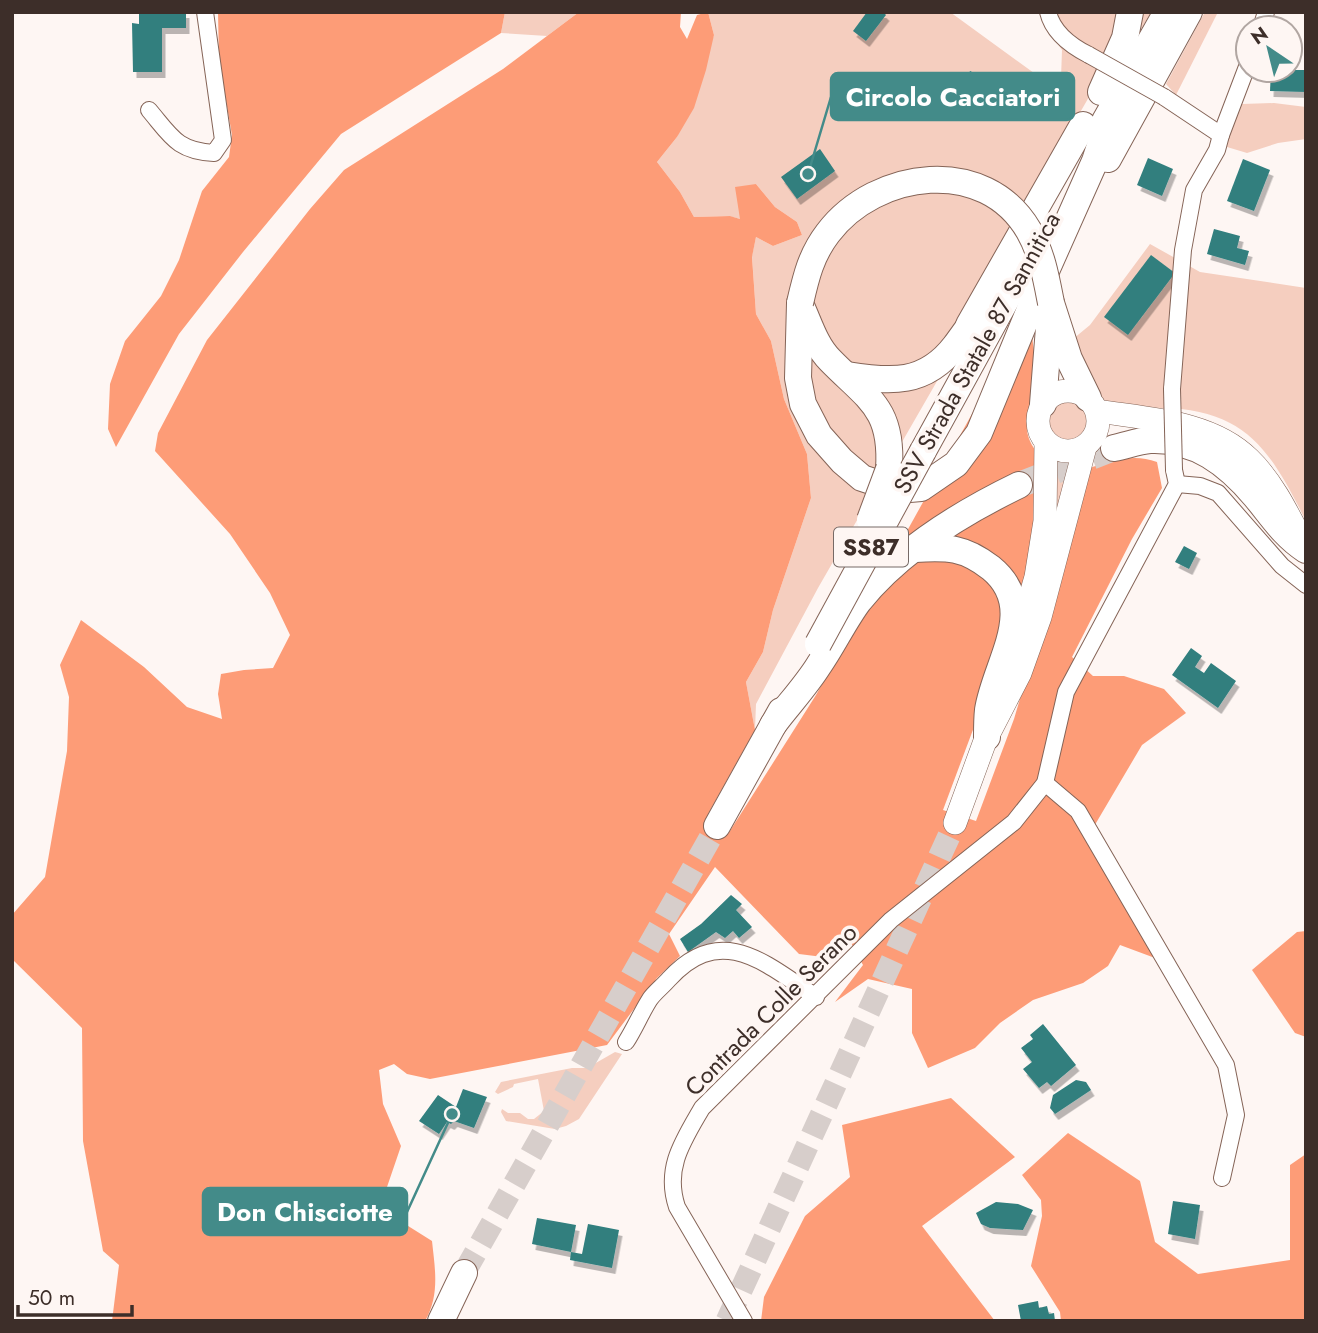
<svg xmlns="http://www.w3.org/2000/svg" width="1318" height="1333" font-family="Jost,sans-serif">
  <defs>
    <filter id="shadow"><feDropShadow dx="3.5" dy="6" stdDeviation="0" flood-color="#0004"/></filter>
  </defs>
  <rect width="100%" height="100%" fill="#fef6f3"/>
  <g fill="#f5cebf">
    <path d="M505,12H579L547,36L501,33Z"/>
    <path d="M708,12H950L1045,81L1058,84L1061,78L1062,50L1051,34L1042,12H1151L1137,36L1093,90L965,312L940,376L818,588L756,704L755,730L746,682L763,652L773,610L811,498L807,454L784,399L771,341L756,314L752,256L756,237L773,246L802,235L797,222L775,207L756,184L740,219L729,216L694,217L680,192L657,162L677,137L714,35Z"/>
    <path d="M1205,12H1218L1176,95L1166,84Z"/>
    <path d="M1274,103L1306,107V139L1278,143L1247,153L1227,147L1228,129L1242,104Z"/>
    <path d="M1150,244L1200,272L1306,288V521C1271,452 1247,409 1161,408C1143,407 1120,411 1104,400C1087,389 1080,357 1073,339L1090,325Z"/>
    <circle cx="1069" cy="422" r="22"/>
    <path d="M1052,453L1059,455H1078L1051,532Z"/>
    <path d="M615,1052L622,1054L579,1119L566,1126L555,1129L506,1121L501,1112L502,1109L508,1113H520L528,1119H534L544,1111L538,1079L514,1084L513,1087L498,1094L495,1092L501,1082L572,1068H587Z"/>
  </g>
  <g fill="#fd9c77">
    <path d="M218,12H505L501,33L341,134L243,252L179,334L116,447L108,429L110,384L125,341L161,296L179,260L202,191L229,157L232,135L219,61Z"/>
    <path d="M579,12H681L680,27L687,39L697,15L708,12L714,35L706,70L694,108L677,137L657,162L680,192L694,217L730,216L740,219L735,187L756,184L775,207L797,222L802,235L773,246L756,237L752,257L756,314L771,341L784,399L807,454L811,498L773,610L763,652L746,682L755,730L708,814L707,827L728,834L816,695L1013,340L1032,333C1033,349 1037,367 1036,383C1035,408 1016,425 1036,451L1033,569L943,810L976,821L1014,719L1089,468C1112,461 1133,453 1157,462L1162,488L1132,539L1072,657L1093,676H1124L1164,689L1186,713L1142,745L1086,840L1155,958L1120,945L1108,966L1083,983L1033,1000L1000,1023L975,1048L928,1068L912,1033V989L868,979L835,1002L863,965L850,941L823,957L799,954L715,867L669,934L680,956L657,978L607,1045L430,1079L407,1074L394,1064L379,1070L383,1104L401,1146L387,1187L397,1219L432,1241C435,1269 440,1295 425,1321H112L119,1265L103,1251L83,1141L82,1028L12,959V915L45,877L67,751L69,697L60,665L81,620L144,667L187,707L222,719L218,694L221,674L244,670L273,668L290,635L270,593L230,534L155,451L158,433L207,340L310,209L344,170L503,69Z"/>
    <path d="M1306,931V1037L1295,1033L1252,970L1297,932Z"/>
    <path d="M951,1098L1015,1157L922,1226L995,1321H761L764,1297L805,1216L850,1177L842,1125Z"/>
    <path d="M1068,1133L1140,1181L1155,1242L1198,1274L1290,1260V1165L1306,1154V1321H1061L1060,1312L1031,1266L1042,1216L1041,1200L1022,1175Z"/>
  </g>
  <g fill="#307f7e" filter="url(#shadow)">
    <path d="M139,12H186V28H162V72H133L132,23L139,24Z"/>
    <path d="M867,12H883L886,15L866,41L853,31Z"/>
    <path d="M1271,70H1306V92L1270,91Z"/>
    <path d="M970,71L994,83L981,110L957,99Z"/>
    <path d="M820,149L835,171L797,199L781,177Z"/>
    <path d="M1148,158L1173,169L1162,196L1137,185Z"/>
    <path d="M1243,159L1270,170L1254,211L1227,201Z"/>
    <path d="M1214,229L1240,236L1237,248L1249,251L1245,265L1207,254Z"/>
    <path d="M1151,255L1175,273L1128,335L1104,317Z"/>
    <path d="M1184,546L1197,553L1189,569L1175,562Z"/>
    <path d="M1191,648L1202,656L1195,667L1204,673L1211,663L1236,681L1218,708L1172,675Z"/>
    <path d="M731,895L742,904L736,910L752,927L739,938L733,931L725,938L716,932L688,952L680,939L701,924Z"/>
    <path d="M1043,1024L1076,1065L1051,1086L1047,1082L1039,1088L1023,1069L1032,1062L1021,1048L1033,1039L1030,1035Z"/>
    <path d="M1076,1080L1086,1082L1091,1090L1055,1114L1050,1108L1053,1095Z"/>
    <path d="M463,1089L487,1097L474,1128L454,1121L451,1124L447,1122L439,1134L419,1121L438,1095L456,1107Z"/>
    <path d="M1173,1201L1200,1205L1195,1239L1168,1234Z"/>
    <path d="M996,1202L1018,1204L1033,1210L1023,1230L990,1228L981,1224L976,1213Z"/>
    <path d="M537,1218L576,1225L571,1252L532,1244Z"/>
    <path d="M588,1224L619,1230L612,1268L570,1260L571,1252L582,1254Z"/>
    <path d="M1038,1301L1039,1308L1047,1306L1049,1314L1054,1313L1055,1321H1021L1018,1305Z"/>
  </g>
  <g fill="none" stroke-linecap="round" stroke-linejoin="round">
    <g stroke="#d7cecb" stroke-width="23" stroke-dasharray="23 11" stroke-linecap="butt">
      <path d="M464,1273L717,826"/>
      <path d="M727,1321L955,823"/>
    </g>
    <path stroke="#d7cecb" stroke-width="26" stroke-dasharray="26 13" stroke-linecap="butt" d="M1019,485L1114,448"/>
    <defs>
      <g id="minor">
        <path d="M1048,12C1053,33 1071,46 1089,55"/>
        <path d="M1261,28L1266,12"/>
        <path d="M1164,97L1221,135L1217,150L1194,190L1183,250L1172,389"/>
        <path d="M149,110C171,136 177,151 214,153L223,140L205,12"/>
        <path d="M1221,135L1248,64"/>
        <path d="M1177,484L1200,486L1218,493L1282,566L1306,585"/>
        <path d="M1045,783L1078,811L1226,1065L1236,1115L1222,1178"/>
        <path d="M626,1042C635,1028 641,1013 650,999C655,992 663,986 669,979C721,922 765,963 816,997"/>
        <path d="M744,1321L677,1207C664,1168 683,1141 702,1108L891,920L1014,822L1045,783L1066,692L1177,484L1174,470"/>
      </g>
      <g id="secondary">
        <circle cx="1068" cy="421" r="30"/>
        <path d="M1097,411C1147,419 1211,421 1249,459C1273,482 1289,516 1304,545"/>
        <path d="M1017,643L1036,577L1045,521L1046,443"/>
        <path d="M988,735L1020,673L1040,617L1085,447"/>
        <path d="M955,823L992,722"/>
      </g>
      <g id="primary">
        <path d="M1101,92L1125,38L1130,12"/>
        <path d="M1105,121L1167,12"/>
        <path d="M1108,159L1189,12"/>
        <path d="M800,303L798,378L803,404L819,435L842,461L862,478L898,490L921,488L956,464L979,433L1042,280L1095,161L1113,106"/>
        <path d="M1051,303L1069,359L1088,398"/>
        <path d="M802,308C810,326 816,346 830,360C868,399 893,408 889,469"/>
        <path d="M969,325L1083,125"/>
        <path d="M847,375C891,382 925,385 955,346C964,334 971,323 981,312"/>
        <path d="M1043,404L1050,315"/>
        <path d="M1114,448C1125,446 1138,441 1150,440C1195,438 1228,464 1255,496C1272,516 1283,535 1306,550"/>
        <path d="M923,451L1044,231"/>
        <path d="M915,549C948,547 964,547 991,568C1040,608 995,663 988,710C987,719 987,728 987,737"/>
        <path d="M773,725C788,705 806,686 819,665C833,645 844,621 859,601C900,550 961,513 1019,485"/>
        <path d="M717,826L781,711"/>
        <path d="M441,1321L464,1273"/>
      </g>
    </defs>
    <use href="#minor" stroke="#856457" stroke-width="18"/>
    <use href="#secondary" stroke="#856457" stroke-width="24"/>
    <use href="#primary" stroke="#856457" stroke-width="28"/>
    <use href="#minor" stroke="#fff" stroke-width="16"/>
    <use href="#secondary" stroke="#fff" stroke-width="23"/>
    <use href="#primary" stroke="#fff" stroke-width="26"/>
    <defs>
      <g id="minor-bridge">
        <path d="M1089,55L1164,97"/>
        <path d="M1172,389L1174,470"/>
      </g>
      <g id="primary-bridge">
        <path d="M800,303C806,277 811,255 828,233C876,170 985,155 1029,231C1042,254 1046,277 1051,303"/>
        <path d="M870,520L889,469"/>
        <path d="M818,644L923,451"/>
      </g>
    </defs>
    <use href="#minor-bridge" stroke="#856457" stroke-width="18" stroke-linecap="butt"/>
    <use href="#primary-bridge" stroke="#856457" stroke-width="28" stroke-linecap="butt"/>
    <use href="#minor-bridge" stroke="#fff" stroke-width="16"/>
    <use href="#primary-bridge" stroke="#fff" stroke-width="26"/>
  </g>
  <g text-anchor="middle" stroke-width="7" stroke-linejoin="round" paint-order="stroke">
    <rect fill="#fef6f3" stroke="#776a66" stroke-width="2" x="834" y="527.5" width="74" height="39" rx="5"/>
    <g font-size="23" font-weight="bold" fill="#3d2e29">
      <text x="871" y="555">SS87</text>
    </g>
    <g font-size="24" fill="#3d2e29" stroke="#fef6f3">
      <text transform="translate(977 353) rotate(-61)" y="8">SSV Strada Statale 87 Sannitica</text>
      <text transform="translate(771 1010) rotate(-45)" y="8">Contrada Colle Serano</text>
    </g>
  </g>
  <path fill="none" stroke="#438b89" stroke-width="2.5" d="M808 174L831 97M452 1114L407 1212"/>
  <g fill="#438b89" stroke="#fef6f3" stroke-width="2.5">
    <circle cx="808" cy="174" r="7"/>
    <circle cx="452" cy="1114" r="7"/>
  </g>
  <g fill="#438b89" stroke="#438b89" stroke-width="2.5">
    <rect x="831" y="73" width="243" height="47" rx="7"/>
    <rect x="203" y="1188" width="204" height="47" rx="7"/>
  </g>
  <g font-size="26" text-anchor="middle" font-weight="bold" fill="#fff">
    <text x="953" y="106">Circolo Cacciatori</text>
    <text x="305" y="1221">Don Chisciotte</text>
  </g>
  <rect width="1318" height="1333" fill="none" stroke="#3d2e29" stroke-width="28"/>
  <g transform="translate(1269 49) rotate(325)"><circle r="33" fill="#fef6f3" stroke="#b1a6a2" stroke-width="2"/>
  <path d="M0-5L12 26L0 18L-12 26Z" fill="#438b89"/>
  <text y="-10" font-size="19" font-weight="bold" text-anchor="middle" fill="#3d2e29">N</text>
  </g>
  <path d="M18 1305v10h114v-10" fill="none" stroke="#3d2e29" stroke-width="3.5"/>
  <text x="28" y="1305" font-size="21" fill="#3d2e29" stroke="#fef6f3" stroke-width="5" paint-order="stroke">50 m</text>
</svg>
